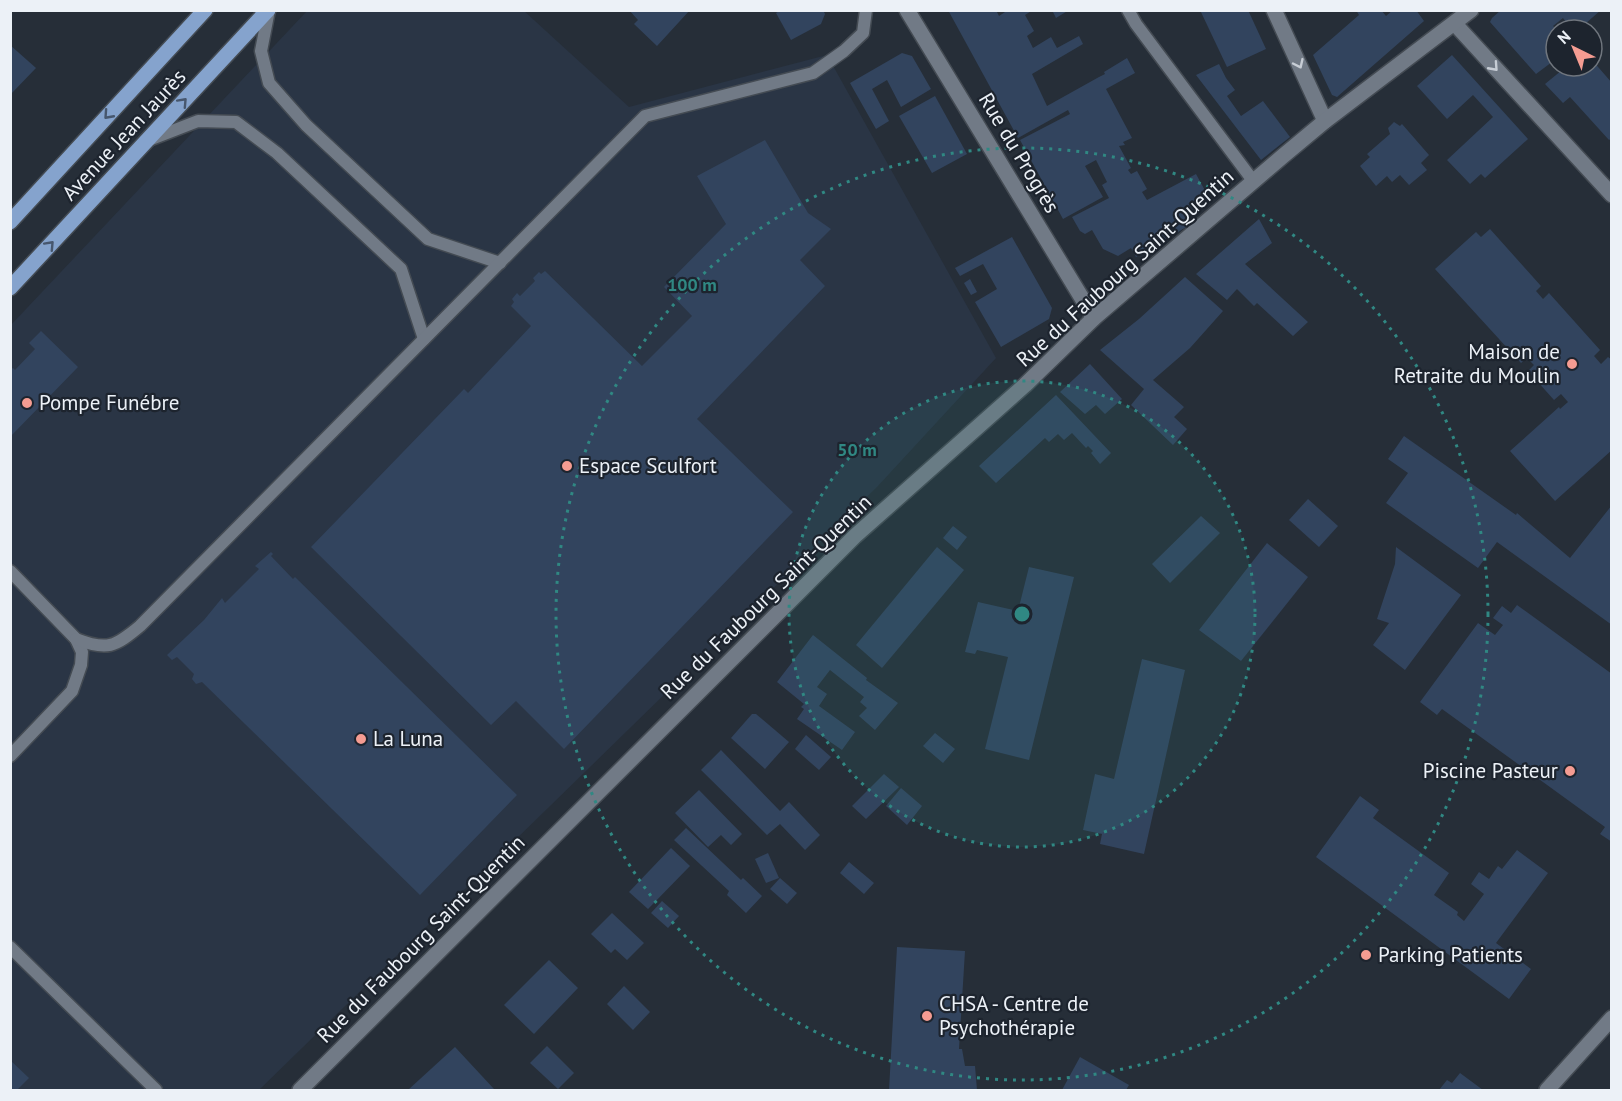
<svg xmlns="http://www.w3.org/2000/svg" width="1622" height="1101" font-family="'PT Sans',sans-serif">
  <rect width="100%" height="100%" fill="#262e38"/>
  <path fill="#2a3545" d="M523,10L629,107L827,55L996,358L877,487L259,1090H11L10,326L307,11Z"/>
  <g fill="#32445e">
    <path d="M629,10H690L657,46L634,24L638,20Z"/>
    <path d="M781,10H823L825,14L821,24L791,40L776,13Z"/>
    <path d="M948,10H996L999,16L1008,10H1033L1025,15L1034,31L1027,36L1033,48L1051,37L1057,48L1079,36L1083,44L1032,74L1047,106L1099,77L1105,74L1104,72L1127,58L1135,73L1106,89L1132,138L1123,142L1125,145L1119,146L1131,168L1128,170L1131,174L1137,171L1147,189L1142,192L1147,200L1196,174L1208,196L1187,216L1188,226L1136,257L1131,248L1118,256L1103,249L1092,230L1085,234L1080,231L1072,217L1109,198L1102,185L1107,182L1096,160L1085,166L1103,197L1063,219L1020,140L1070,114L1068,110L1018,138Z"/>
    <path d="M1052,10H1069L1056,18Z"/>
    <path d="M1200,10H1248L1266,49L1227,67Z"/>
    <path d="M1356,10H1381L1386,16L1393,10H1416L1424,21L1337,97L1332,95L1313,55L1359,15Z"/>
    <path d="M1501,10H1601L1585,24L1589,29L1587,30H1582L1579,26L1572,30L1563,18L1553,26L1556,29V59L1536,74L1490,22L1492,18Z"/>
    <path d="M10,45L36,68L10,95Z"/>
    <path d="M902,53L912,56L931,89L901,107L887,80L872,89L889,121L876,129L850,83Z"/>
    <path d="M1452,55L1528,139L1485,178L1481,174L1470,184L1447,160L1493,117L1473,95L1447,119L1417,86Z"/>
    <path d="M1592,60L1612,83V138L1609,140L1570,97L1563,103L1545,84L1567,66H1592Z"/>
    <path d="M1219,64L1226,78L1235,90L1227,96L1241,116L1263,101L1290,137L1261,160L1196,75Z"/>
    <path d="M935,96L967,154L932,173L899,116Z"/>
    <path d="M1394,122L1400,126L1402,124L1429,155L1421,163L1427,170L1409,185L1400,175L1392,182L1387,176L1376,186L1360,166L1370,157L1367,154L1390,134L1388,128Z"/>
    <path d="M765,140L808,213L831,229L800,260L825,286L697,419L793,512L564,749L516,701L491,725L311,547L464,389L468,393L531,326L511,306L514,302L512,299L517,293L520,296L535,281L533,278L539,272L541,274L545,271L642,366L692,316L664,287L726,224L697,176Z"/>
    <path d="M1259,219L1272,243L1245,264L1308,322L1293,336L1257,303L1254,306L1237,289L1227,300L1196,274Z"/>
    <path d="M1490,229L1541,286L1536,291L1543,299L1549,293L1600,350L1594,356L1601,364L1608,357L1612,360V450L1555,501L1510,451L1559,407L1560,409L1568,402L1561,394L1554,400L1528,371L1534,365L1527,358L1521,363L1435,269L1476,232L1481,237Z"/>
    <path d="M1012,237L1052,308L1049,319L1001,347L975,302L997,289L983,264L960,276L955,268Z"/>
    <path d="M1185,277L1223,311L1190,348L1153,380L1184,407L1174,417L1187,429L1173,445L1131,405L1144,389L1100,350L1139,319Z"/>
    <path d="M970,279L977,292L971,295L964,283Z"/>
    <path d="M41,331L78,367L10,437V370L13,368L15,370L35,349L29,343Z"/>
    <path d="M1090,364L1122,399L1105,414L1096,405L1085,414L1060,392Z"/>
    <path d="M1056,395L1111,453L1100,464L1091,453L1093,451L1088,446L1086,448L1072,433L1064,440L1058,434L1049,442L1045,438L996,483L979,466Z"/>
    <path d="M1404,436L1516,515L1517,513L1570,558L1612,505V625L1497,542L1478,568L1386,503L1408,473L1388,459Z"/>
    <path d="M1308,499L1338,526L1319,547L1289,520Z"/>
    <path d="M1201,516L1220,533L1170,583L1152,564Z"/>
    <path d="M953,526L967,537L957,550L943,538Z"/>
    <path d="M1267,543L1308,577L1241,661L1199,630Z"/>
    <path d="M937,547L964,570L882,668L856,645Z"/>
    <path d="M1396,547L1461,595L1405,670L1373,645L1389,623L1377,619L1395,564Z"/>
    <path d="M271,552L273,554L271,556L293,579L295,577L517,795L420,895L202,682L196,684L192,679L194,674L177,657L172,660L167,655L204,620L222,598L225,603L259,569L255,566Z"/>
    <path d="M1029,567L1074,577L1029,760L985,749L1008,657L977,650L975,654L965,652L978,602L1018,611Z"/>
    <path d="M1517,605L1612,674V842L1600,834L1605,827L1442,709L1437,715L1420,702L1478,623L1495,635L1503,625L1493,618L1502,606L1511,613Z"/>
    <path d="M813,635L867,678L866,680L898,703L875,730L859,716L867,708L860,702L864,697L830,670L817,687L827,694L819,706L855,732L842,750L797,719L804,709L801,707L804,704L777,682Z"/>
    <path d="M1142,659L1185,670L1144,854L1100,844L1102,834L1083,830L1095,774L1114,779Z"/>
    <path d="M752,714H756L789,742L765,769L731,738Z"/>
    <path d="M935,733L955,749L943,763L923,746Z"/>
    <path d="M806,735L831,757L819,770L795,749Z"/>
    <path d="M721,750L780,811L789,802L820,835L805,850L780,824L767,835L701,770Z"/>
    <path d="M884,774L899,787L866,819L852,806Z"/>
    <path d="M901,788L922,806L907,825L886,806Z"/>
    <path d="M699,790L742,834L731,845L721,835L708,847L675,813Z"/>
    <path d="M1360,796L1379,810L1373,818L1449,873L1434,895L1458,912L1457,915L1464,921L1484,894L1471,884L1479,872L1489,879L1498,866L1502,869L1517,850L1548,873L1496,943L1531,969L1509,999L1316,857Z"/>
    <path d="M686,828L741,880L743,878L762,896L746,913L727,895L729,891L674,840Z"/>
    <path d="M671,848L690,866L648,909L629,892Z"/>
    <path d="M768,853L779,878L766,883L755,859Z"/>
    <path d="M849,862L874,883L864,894L840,873Z"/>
    <path d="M780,878L797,893L787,904L770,889Z"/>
    <path d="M662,901L679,916L668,928L651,913Z"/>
    <path d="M612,913L644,943L627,960L615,949L611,953L591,934Z"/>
    <path d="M897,947L965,951L959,1049H962L965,1066H975L977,1090H889Z"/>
    <path d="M549,960L578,988L534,1034L504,1005Z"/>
    <path d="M624,986L650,1012L633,1030L607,1004Z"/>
    <path d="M547,1046L574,1073L558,1089L530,1063Z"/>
    <path d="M455,1047L494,1089L492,1090H408Z"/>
    <path d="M1080,1057L1129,1085L1126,1090H1062Z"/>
    <path d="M10,1060L29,1078L17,1090H10Z"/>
    <path d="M1460,1073L1483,1090H1439L1447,1080L1452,1083Z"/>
  </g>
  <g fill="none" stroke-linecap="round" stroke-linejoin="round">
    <defs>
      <g id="service">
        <path d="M269,10L261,51L269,83L306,125L428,239L500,263"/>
        <path d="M1128,10L1136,24L1254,182"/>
        <path d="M149,140L198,121L236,122L277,153L401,269L424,339"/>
        <path d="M10,571L76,639L82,652L81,665L72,691L10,756"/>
        <path d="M76,639C107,651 115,647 140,626L645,116L813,73L844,51L863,33L866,10"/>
        <path d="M10,947L156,1090"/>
      </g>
      <g id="minor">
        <path d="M907,10L1094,318"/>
        <path d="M1274,10L1325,121"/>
        <path d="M1455,24L1612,195"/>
        <path d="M300,1090L855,536L1025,385L1094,318L1283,156L1325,121L1471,10"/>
      </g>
      <path id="secondary" d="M1547,1090L1612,1018"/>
      <g id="primary">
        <path d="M10,222L205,10"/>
        <path d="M10,288L268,10"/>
      </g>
    </defs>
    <use href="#service" stroke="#444b53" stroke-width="15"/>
    <use href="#minor" stroke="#444b53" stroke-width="18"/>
    <use href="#secondary" stroke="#444b53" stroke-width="18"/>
    <use href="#primary" stroke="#444b53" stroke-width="18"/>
    <use href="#service" stroke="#717a86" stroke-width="12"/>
    <use href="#minor" stroke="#717a86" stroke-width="15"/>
    <use href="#secondary" stroke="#717a86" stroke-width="15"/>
    <use href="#primary" stroke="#85a3cd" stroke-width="15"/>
  </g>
  <defs><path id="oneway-chevron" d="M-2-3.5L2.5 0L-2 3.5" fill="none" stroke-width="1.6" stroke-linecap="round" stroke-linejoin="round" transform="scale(1.5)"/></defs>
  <g stroke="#c7cdd5">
    <use href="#oneway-chevron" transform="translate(1299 64) rotate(65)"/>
    <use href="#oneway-chevron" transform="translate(1494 67) rotate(48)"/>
  </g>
  <g stroke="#47576e">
    <use href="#oneway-chevron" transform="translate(183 102) rotate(-47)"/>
    <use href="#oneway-chevron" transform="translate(108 115) rotate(132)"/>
    <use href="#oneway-chevron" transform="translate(50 245) rotate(-47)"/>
  </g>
  <circle cx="1022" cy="614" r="233" fill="#308883" fill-opacity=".12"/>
  <g fill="none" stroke="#308883" stroke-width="3" stroke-dasharray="3 6">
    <circle cx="1022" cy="614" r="233"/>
    <circle cx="1022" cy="614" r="466"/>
  </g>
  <g fill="#f59c92" stroke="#1d242e" stroke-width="2">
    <circle cx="1572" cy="364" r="6"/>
    <circle cx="27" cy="403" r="6"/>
    <circle cx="567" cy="466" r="6"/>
    <circle cx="361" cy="739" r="6"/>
    <circle cx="1570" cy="771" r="6"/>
    <circle cx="1366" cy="955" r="6"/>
    <circle cx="927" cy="1016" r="6"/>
  </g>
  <g text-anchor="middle" stroke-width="4.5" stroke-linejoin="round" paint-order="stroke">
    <g font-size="21" fill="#ecf1f7" stroke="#1d242e">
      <text transform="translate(124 135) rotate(-47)" y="7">Avenue Jean Jaurès</text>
      <text transform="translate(1019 153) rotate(59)" y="7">Rue du Progrès</text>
      <text transform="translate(1125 268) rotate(-42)" y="7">Rue du Faubourg Saint-Quentin</text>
      <text transform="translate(766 597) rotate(-44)" y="7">Rue du Faubourg Saint-Quentin</text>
      <text transform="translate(421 939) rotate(-45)" y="7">Rue du Faubourg Saint-Quentin</text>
    </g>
    <g font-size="21" fill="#ecf1f7" stroke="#1d242e" text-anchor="start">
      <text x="1560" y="359" text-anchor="end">Maison de<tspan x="1560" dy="24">Retraite du Moulin</tspan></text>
      <text x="39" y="410">Pompe Funébre</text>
      <text x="579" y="473">Espace Sculfort</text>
      <text x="373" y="746">La Luna</text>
      <text x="1558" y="778" text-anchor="end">Piscine Pasteur</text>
      <text x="1378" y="962">Parking Patients</text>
      <text x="939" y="1011">CHSA - Centre de<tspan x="939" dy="24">Psychothérapie</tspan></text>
    </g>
  </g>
  <circle cx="1022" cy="614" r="9" fill="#308883" stroke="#1d242e" stroke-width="3"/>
  <g font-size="18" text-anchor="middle" font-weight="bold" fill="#308883" stroke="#1d242e" stroke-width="4.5" stroke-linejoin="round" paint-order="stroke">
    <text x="692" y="291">100 m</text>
    <text x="857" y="456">50 m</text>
  </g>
  <rect width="1622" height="1101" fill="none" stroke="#ecf1f7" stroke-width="24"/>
  <g transform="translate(1574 48) rotate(317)"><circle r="28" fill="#1d242e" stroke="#70767e" stroke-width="1.5"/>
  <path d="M0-4.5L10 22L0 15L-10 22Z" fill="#f59c92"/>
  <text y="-9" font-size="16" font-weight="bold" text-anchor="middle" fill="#ecf1f7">N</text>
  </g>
</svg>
